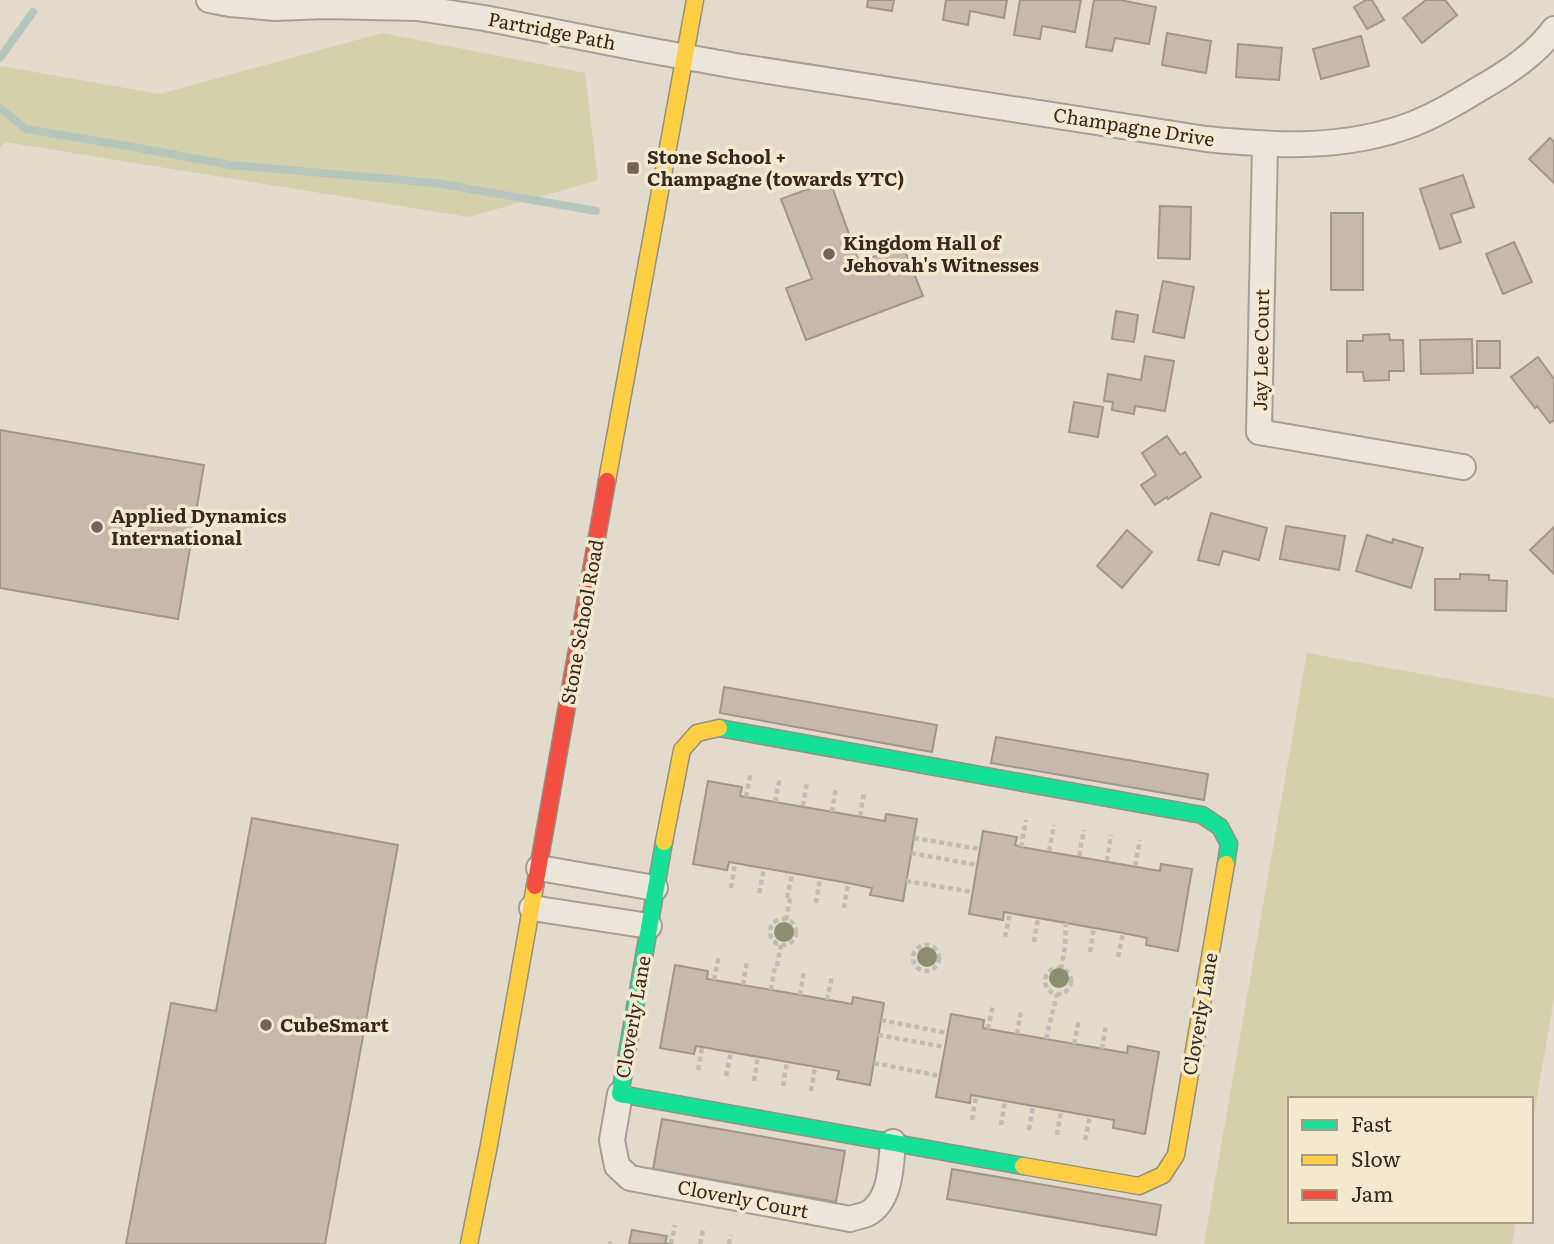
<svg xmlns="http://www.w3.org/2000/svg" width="1554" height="1244" font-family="Literata,serif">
  <rect width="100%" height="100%" fill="#e2daca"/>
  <g fill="#d2d1ac">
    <path d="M382,33L585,73L598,180L469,217L5,142L0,148V66L160,94Z"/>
    <path d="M1307,653L1554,698V999L1531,1131V1099H1290V1221H1516L1512,1244H1204Z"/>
  </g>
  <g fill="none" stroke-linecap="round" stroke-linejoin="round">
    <g stroke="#b6c6bc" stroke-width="8">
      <path d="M0,58L33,12"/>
      <path d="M0,108L26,129L133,147L230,165L436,183L596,211"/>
    </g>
  </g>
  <g fill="#c6b8ab" stroke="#a2968a" stroke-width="2">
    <path d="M868,0H894L892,11L867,7Z"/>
    <path d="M946,0H1007L1004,18L970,11L968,25L943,20Z"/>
    <path d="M1020,0H1081L1075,32L1042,26L1040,39L1014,35Z"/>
    <path d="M1094,0H1120L1156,7L1149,44L1115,38L1112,51L1086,47Z"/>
    <path d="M1366,0H1372L1384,20L1367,29L1354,7Z"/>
    <path d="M1426,0H1445L1457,15L1422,43L1403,18Z"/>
    <path d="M1167,33L1211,41L1206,73L1162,65Z"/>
    <path d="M1361,36L1369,66L1321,79L1313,49Z"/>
    <path d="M1238,44L1282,48L1279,80L1236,77Z"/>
    <path d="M1550,138L1554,142V183L1529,159Z"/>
    <path d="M1463,175L1474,207L1451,214L1461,242L1440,249L1420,189Z"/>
    <path d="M830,181L859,262L903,246L923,296L806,340L786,288L812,279L781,199Z"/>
    <path d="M1160,206L1191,207L1190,259L1158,258Z"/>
    <rect x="1331" y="213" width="32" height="77"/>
    <path d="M1514,242L1532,282L1503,294L1486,254Z"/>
    <path d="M1163,281L1194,287L1184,338L1153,332Z"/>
    <path d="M1116,311L1138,315L1134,342L1112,339Z"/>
    <path d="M1389,334L1390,340H1403L1404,371H1389V380L1364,381L1363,372H1347V341H1363V335Z"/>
    <path d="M1472,339L1473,373L1421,374L1420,340Z"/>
    <rect x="1477" y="341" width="23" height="27"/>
    <path d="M1145,356L1174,361L1165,411L1135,406L1134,414L1112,410L1113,402L1104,401L1108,374L1141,380Z"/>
    <path d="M1538,357L1554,379V420L1550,423L1537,406L1535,408L1511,377Z"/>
    <path d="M1074,402L1103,407L1098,437L1069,432Z"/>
    <path d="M0,430L204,465L178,619L0,588Z"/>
    <path d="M1167,436L1180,455L1185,452L1201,477L1168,499L1167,497L1155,505L1141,485L1156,475L1142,453Z"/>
    <path d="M1211,513L1267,528L1259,560L1223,551L1219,565L1198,560Z"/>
    <path d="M1286,526L1345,536L1339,570L1280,559Z"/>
    <path d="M1554,527V574L1530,550Z"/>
    <path d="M1127,530L1152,552L1122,588L1097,566Z"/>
    <path d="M1367,535L1392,543L1393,539L1423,548L1411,588L1356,571Z"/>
    <path d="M1460,574L1489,575V580L1507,581L1506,611L1435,610V579H1460Z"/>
    <path d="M724,687L937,725L932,752L720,713Z"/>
    <path d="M996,737L1208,774L1204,800L991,763Z"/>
    <path d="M708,781L742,787L740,796L746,797L885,821L886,814L917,819L903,901L870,895L872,888L848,883L729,862L727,870L693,864Z"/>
    <path d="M252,818L398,845L325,1244H126L171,1003L216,1011Z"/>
    <path d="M983,831L1017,837L1015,845L1021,847L1160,871L1161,864L1192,869L1178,951L1146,945L1147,938L1123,933L1004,912L1003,920L969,914Z"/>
    <path d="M675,965L708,971L707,979L714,980L852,1004L853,997L884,1003L870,1085L837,1079L839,1071L696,1046L694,1054L660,1048Z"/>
    <path d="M951,1014L984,1020L983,1028L988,1029L1127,1053L1128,1046L1159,1052L1145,1134L1113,1128L1114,1120L971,1095L970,1103L936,1097Z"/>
    <path d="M662,1119L845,1151L836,1202L653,1169Z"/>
    <path d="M952,1169L1161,1205L1156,1235L947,1199Z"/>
    <path d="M632,1230L667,1236L665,1243L671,1244H629Z"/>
  </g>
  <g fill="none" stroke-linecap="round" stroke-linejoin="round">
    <defs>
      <g id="street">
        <path d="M209,0L230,4L275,8L326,6L417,8L484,18L642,49L736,66L1206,139C1277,146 1345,150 1413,124C1436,115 1458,102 1479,89C1507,73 1535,55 1554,29"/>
        <path d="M1265,145L1259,432L1463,467"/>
        <path d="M539,868L655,888"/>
        <path d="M532,908L649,926"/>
        <path d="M620,1094L612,1140L617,1166L630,1178L850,1219C855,1217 862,1216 867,1214C891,1201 891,1166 893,1142"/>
      </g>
      <g id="fast">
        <path d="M719,728L1202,815L1220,827L1229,844L1226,864"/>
        <path d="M664,842L620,1094L1023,1166"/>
      </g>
      <g id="slow">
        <path d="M607,481L695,0"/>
        <path d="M664,842L682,750L697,733L719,728"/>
        <path d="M1023,1166L1139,1186L1163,1175L1176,1155L1226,864"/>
        <path d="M469,1244L489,1145L535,886"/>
      </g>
      <path id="jam" d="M535,886L607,481"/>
    </defs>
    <use href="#street" stroke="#a79f94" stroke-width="28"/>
    <use href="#fast" stroke="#968f84" stroke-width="19"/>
    <use href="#slow" stroke="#968f84" stroke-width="19"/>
    <use href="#jam" stroke="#968f84" stroke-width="19"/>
    <g stroke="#c3bcb3" stroke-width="4.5" stroke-dasharray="5 3.5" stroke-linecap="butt">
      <path d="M746,797L751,772"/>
      <path d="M775,802L780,777"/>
      <path d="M803,806L807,782"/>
      <path d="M832,812L836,787"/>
      <path d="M860,816L864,792"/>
      <path d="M914,838L980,849"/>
      <path d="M1021,847L1026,820"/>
      <path d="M1049,851L1054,825"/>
      <path d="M911,853L977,865"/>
      <path d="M1079,856L1084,830"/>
      <path d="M1107,861L1111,835"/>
      <path d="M1135,866L1140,840"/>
      <path d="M906,881L973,892"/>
      <path d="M731,888L735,864"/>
      <path d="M759,893L764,869"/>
      <path d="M787,898L792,874"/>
      <path d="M816,903L820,879"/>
      <path d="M844,908L848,883"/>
      <circle cx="783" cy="932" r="13"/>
      <path d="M786,920L790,898"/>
      <path d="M1005,937L1010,913"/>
      <path d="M1034,942L1038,918"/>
      <circle cx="926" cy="958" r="13"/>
      <path d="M1090,952L1094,928"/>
      <path d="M1118,957L1123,933"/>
      <path d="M777,966L781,945"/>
      <circle cx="1058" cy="981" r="13"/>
      <path d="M1061,969L1065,947L1066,923"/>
      <path d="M714,980L719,955"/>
      <path d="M743,985L747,961"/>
      <path d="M771,990L775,966"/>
      <path d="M800,995L804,971"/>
      <path d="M827,1000L832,976"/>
      <path d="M881,1020L947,1033"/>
      <path d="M988,1029L993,1005"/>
      <path d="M1017,1034L1021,1010"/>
      <path d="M878,1035L945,1047"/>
      <path d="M1046,1039L1057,994"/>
      <path d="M1074,1044L1079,1020"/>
      <path d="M1102,1049L1106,1025"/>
      <path d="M874,1063L940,1076"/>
      <path d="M698,1070L702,1047"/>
      <path d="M726,1076L731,1052"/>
      <path d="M754,1081L758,1057"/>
      <path d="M783,1086L787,1062"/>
      <path d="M811,1091L815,1067"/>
      <path d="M972,1120L976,1096"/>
      <path d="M1001,1125L1005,1101"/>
      <path d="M1029,1130L1033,1106"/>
      <path d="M1057,1135L1061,1111"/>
      <path d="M1085,1140L1090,1116"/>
      <path d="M608,1243L612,1244"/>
      <path d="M671,1244L675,1225"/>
      <path d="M700,1244L703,1230"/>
      <path d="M729,1244L731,1235"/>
    </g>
    <use href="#street" stroke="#eae6dc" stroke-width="24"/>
    <use href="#fast" stroke="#16e098" stroke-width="16"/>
    <use href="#slow" stroke="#ffcf43" stroke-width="16"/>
    <use href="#jam" stroke="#f24e42" stroke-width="16"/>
  </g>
  <g fill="#8c8f6f">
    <circle cx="784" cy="932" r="10"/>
    <circle cx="927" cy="957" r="10"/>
    <circle cx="1059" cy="978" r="10"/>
  </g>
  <g fill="#72665a" stroke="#f4e9cf" stroke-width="2.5">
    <rect x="626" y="161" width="14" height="14" rx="3.5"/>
    <circle cx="829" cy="254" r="7"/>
    <circle cx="97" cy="527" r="7"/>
    <circle cx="266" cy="1025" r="7"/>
  </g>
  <g text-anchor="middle" stroke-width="7" stroke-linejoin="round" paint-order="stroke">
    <g font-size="19" fill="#35281d" stroke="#f4e9cf">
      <text transform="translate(552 31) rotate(11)" y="7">Partridge Path</text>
      <text transform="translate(1134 127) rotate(9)" y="7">Champagne Drive</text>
      <text transform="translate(1261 350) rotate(-89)" y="7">Jay Lee Court</text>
      <text transform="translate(582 622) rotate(-80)" y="7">Stone School Road</text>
      <text transform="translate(1200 1014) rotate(-80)" y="7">Cloverly Lane</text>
      <text transform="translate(633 1017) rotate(-80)" y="7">Cloverly Lane</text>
      <text transform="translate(743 1199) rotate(11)" y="7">Cloverly Court</text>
    </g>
    <g font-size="19" font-weight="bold" fill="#35281d" stroke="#f4e9cf" text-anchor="start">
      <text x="647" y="164">Stone School +<tspan x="647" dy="22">Champagne (towards YTC)</tspan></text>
      <text x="843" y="250">Kingdom Hall of<tspan x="843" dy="22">Jehovah's Witnesses</tspan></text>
      <text x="111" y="523">Applied Dynamics<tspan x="111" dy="22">International</tspan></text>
      <text x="280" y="1032">CubeSmart</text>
    </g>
  </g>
  <rect x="1288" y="1097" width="245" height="126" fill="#f4e9cf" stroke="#a89c88" stroke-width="2"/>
  <rect x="1302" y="1120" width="35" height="10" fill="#16e098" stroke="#a89c88" stroke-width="2"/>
  <text x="1351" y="1132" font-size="21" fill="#35281d">Fast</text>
  <rect x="1302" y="1155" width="35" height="10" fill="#ffcf43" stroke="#a89c88" stroke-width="2"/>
  <text x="1351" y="1167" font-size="21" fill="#35281d">Slow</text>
  <rect x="1302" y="1190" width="35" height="10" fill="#f24e42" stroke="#a89c88" stroke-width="2"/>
  <text x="1351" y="1202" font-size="21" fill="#35281d">Jam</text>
</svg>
